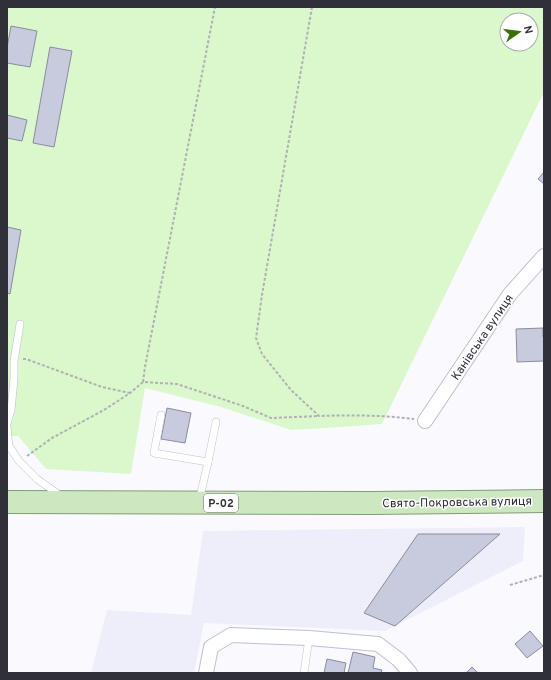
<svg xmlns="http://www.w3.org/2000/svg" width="551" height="680" font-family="Overpass,sans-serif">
  <rect width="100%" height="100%" fill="#fafafe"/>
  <path fill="#edeef9" d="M525,527L523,561L385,631L204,623L194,673H91L107,610L191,615L203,531Z"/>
  <path fill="#daf8cc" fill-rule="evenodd" d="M7,7H544V92L382,424L326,428L291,430L221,407L145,388L131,474L46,469L18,436H7ZM507,20H531V44H507Z"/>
  <g fill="#c8cadd" stroke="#8a8c9e">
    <path d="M11,26L37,31L30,67L7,63V48Z"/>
    <path d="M50,47L72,51L54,147L33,143Z"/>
    <path d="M7,115L27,120L22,141L7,138Z"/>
    <path d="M544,172V184L538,179Z"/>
    <path d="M7,227L21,230L10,294L7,293Z"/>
    <path d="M543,328V337H544V361L517,362L516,329Z"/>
    <path d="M167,408L191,413L185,443L161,439Z"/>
    <path d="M418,534H500L395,626L364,613Z"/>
    <path d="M530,631L543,646L527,658L515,644Z"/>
    <path d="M353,652L375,657L373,668L382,670L381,673H348Z"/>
    <path d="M327,659L346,663L344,673H324Z"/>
    <path d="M472,667L478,673H466Z"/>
  </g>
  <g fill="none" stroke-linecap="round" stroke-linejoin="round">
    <defs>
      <g id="lane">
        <path d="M161,415L154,453L208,462"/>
        <path d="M7,424L11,410L14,379V361L20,324"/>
        <path d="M7,427L9,446L19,461L37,479L61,496"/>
        <path d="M199,501L208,462L216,422"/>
        <path d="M304,673L309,638"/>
      </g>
      <g id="street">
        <path d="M425,421L510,294L544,256"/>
        <path d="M206,673L211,647L231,635L309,638L378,644L399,660L410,673"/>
      </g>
      <path id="primary" d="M7,502L371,503L544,501"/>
    </defs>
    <use href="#lane" stroke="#bec0d3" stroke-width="8"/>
    <use href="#street" stroke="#bec0d3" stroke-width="16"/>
    <use href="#primary" stroke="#809d75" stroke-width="24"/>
    <g stroke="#b0b0b5" stroke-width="2" stroke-dasharray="3 2" stroke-linecap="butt">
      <path d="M312,7L262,295L256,338L262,354L291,390L319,416C350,415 382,415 414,419"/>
      <path d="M23,359H26L102,387L130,393"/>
      <path d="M143,382L145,367L215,7"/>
      <path d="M27,456L52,438L104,410L130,393L143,382L177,384L243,406L271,418L319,416"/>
      <path d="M510,585L544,575"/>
    </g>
    <use href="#lane" stroke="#fff" stroke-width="7"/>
    <use href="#street" stroke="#fff" stroke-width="14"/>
    <use href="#primary" stroke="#cde7c0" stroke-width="22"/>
  </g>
  <g text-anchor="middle" stroke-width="3" stroke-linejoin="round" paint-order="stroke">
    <rect fill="#fff" stroke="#6d6e74" stroke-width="1" x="204" y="494" width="34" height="18" rx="3"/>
    <g font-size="11" font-weight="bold" fill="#2f3038">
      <text x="221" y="507">Р-02</text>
    </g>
    <g font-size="12" fill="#2f3038" stroke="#fff">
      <text transform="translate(482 337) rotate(-56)" y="4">Канівська вулиця</text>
      <text transform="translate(457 502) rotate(-1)" y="4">Свято-Покровська вулиця</text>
    </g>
  </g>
  <rect width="551" height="680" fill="none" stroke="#2f3038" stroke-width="16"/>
  <g transform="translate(519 32) rotate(76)"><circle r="19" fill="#ffffff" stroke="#acacaf"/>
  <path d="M0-3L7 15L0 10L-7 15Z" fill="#387203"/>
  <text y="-6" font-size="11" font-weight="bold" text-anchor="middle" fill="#2f3038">N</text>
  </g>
</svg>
